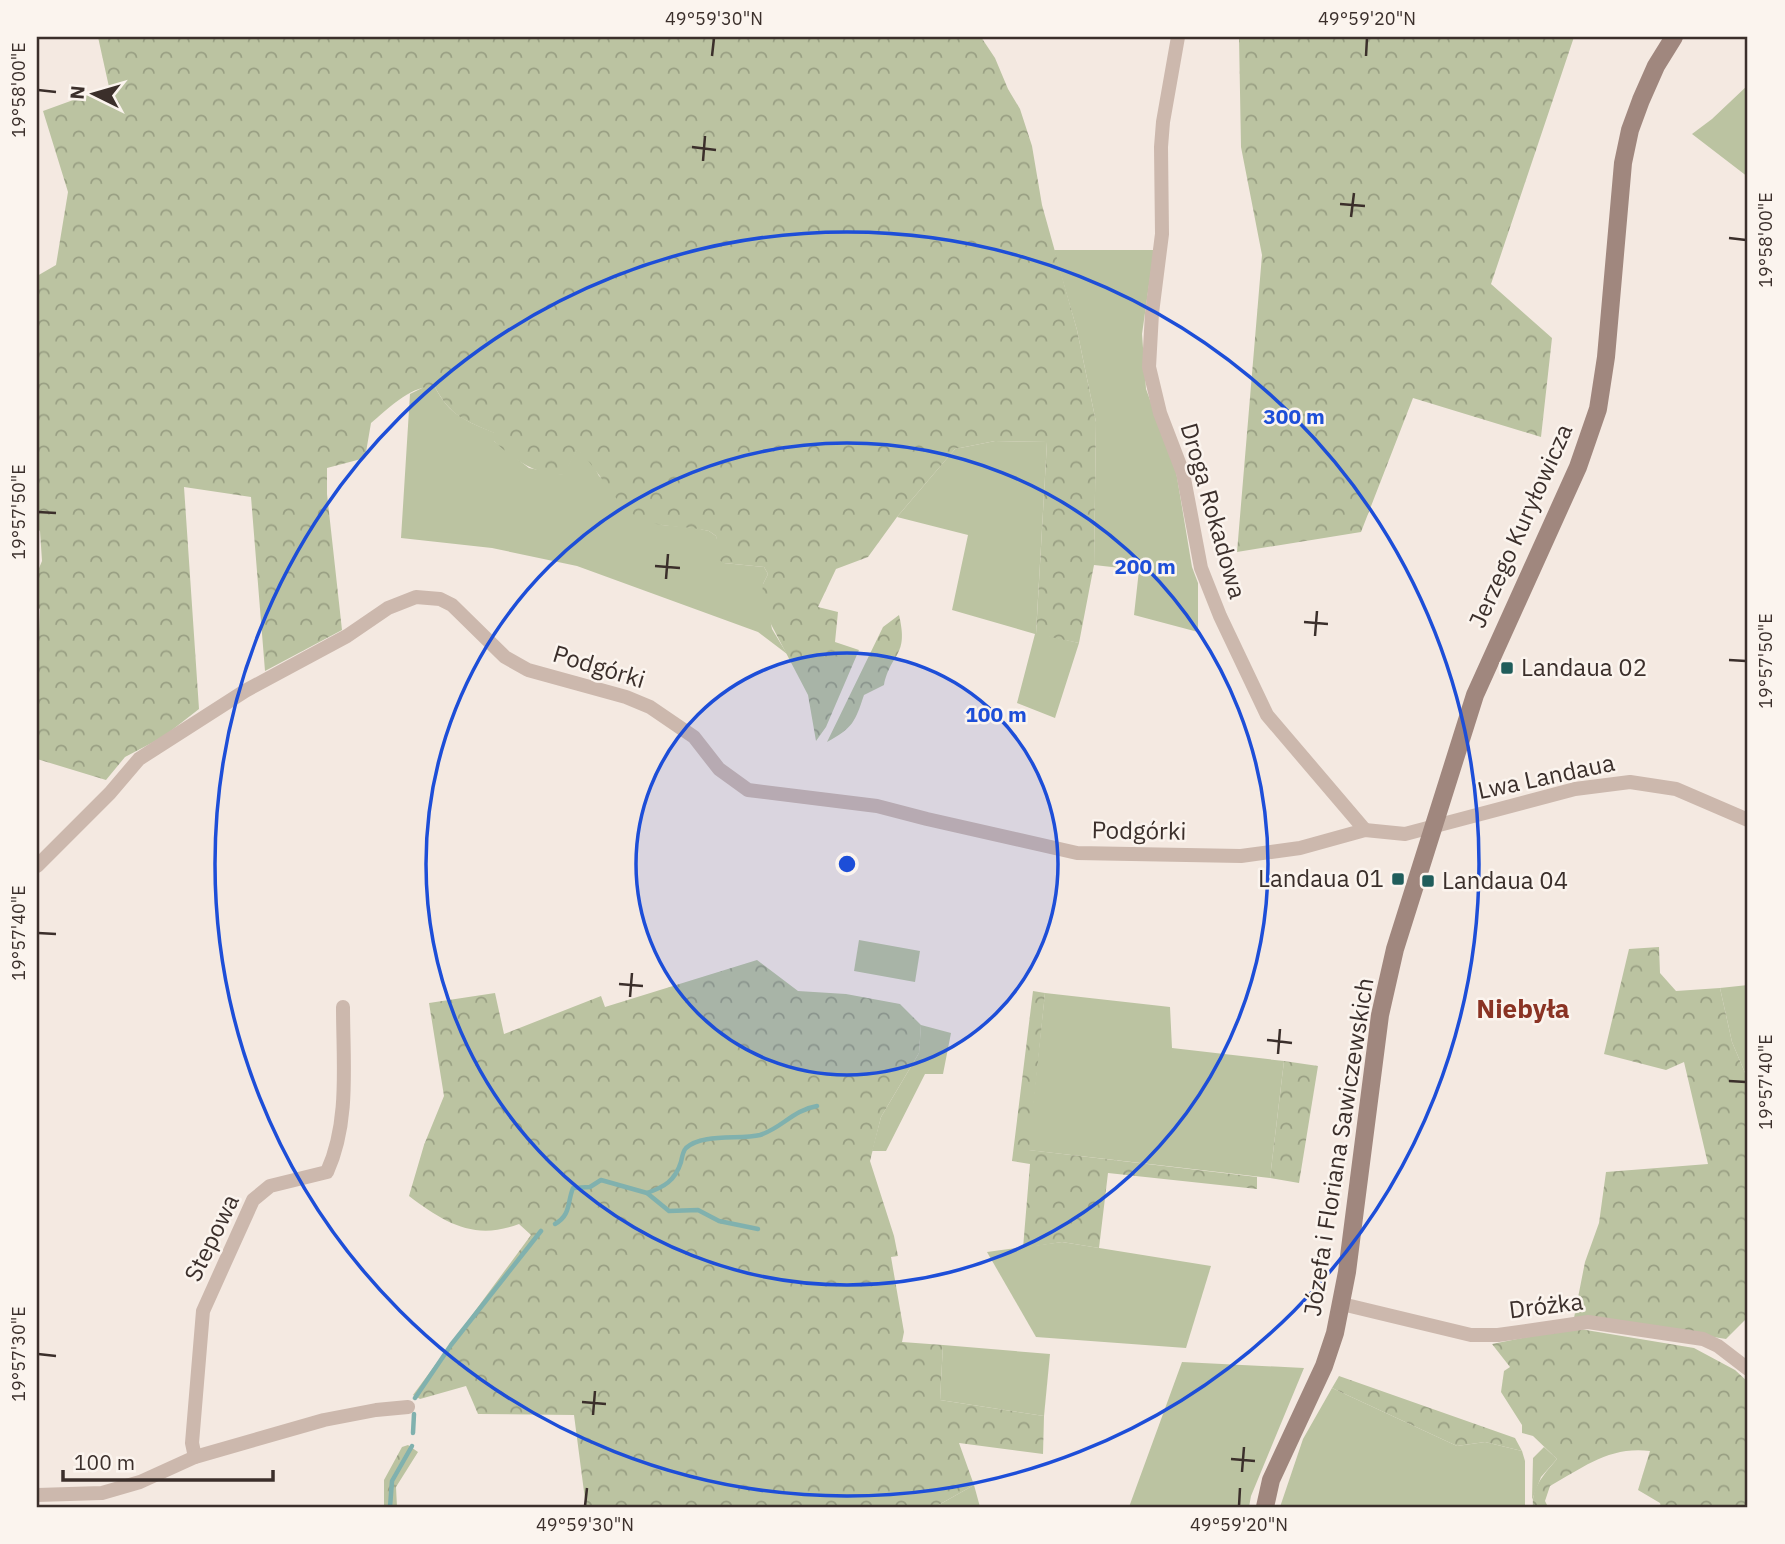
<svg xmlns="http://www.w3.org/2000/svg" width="1785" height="1544" font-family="'IBM Plex Sans',sans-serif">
  <defs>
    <pattern id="forest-crowns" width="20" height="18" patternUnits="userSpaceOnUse" patternTransform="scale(1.75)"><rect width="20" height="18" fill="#bbc3a1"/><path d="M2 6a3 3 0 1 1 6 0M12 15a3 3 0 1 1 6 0" fill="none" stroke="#999f83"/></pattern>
  </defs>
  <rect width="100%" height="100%" fill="#f4e9e1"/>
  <g fill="#bbc3a1">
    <path d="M1748,85V177L1692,134L1712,119Z"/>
    <path d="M1054,250H1154L1142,334L1146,389L1176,471L1192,567L1198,583V632L1134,615L1139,570L1094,565L1096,422L1077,330Z"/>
    <path d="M426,386L435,387C449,415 466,421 495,433L494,441L529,468L563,475L577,449L592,462L599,476L662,525L696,528L709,531L716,536L724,563L764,567L768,574L763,584L772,629L787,654L758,632L577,566L492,548L401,538L410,394Z"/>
    <path d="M995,441L1047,442L1036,633L1079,643L1055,718L1017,703L1035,634L952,610L968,535L897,517L955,449Z"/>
    <path d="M859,940L920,951L915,982L854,971Z"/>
    <path d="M1748,985V1080L1732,1042L1720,988Z"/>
    <path d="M1045,993L1170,1007L1172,1048L1284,1061L1270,1178L1028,1150Z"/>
    <path d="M921,1025L951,1033L943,1074H925L886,1151H872L881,1117L919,1053Z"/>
    <path d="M1062,1242L1211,1266L1186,1348L1036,1337L987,1252Z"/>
    <path d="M943,1345L1050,1354L1044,1416L940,1400Z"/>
    <path d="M1182,1362L1304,1368L1251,1496L1249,1507H1129Z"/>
    <path d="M1332,1388L1457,1446L1485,1442L1522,1451L1525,1461V1507H1280L1303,1439Z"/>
    <path d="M1544,1447L1557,1459L1541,1477L1532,1500L1533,1458Z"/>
    <path d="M974,1485L980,1507H935Z"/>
  </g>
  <g fill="url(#forest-crowns)">
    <path d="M98,37H981L995,58L1008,89L1020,109L1032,146L1042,205L1077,330L1096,422L1094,565L1079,643L1036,634L1047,442L995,441L955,449L897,517L868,557L836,569L818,607L838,612L835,642L859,650L826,727L816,741L808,695L761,605L763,584L768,574L764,567L724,563L717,559C715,551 718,544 716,536L709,531C689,526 668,528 649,522C616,513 602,470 577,450L564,475C536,475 514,460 494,441V433C466,421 450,416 435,387C412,384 388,409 371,423L365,458L327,468V494L342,630L265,671L251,497L184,487L199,709L163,737L125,757L106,780L37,759V677L40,609L37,607V573L42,561L40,531L37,529V276L56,265L68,192L43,111L109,87Z"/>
    <path d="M1239,37H1574L1491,284L1552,338L1541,437L1413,398L1361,532L1237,552L1262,255L1241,147Z"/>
    <path d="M899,615C909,657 891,652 884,685L864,695C855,722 853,728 827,742L883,627Z"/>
    <path d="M1659,947L1660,973L1676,991L1720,988L1732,1042L1748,1080V1317L1726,1339L1590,1317L1574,1318L1585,1262L1599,1223L1606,1172L1708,1164L1684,1062L1666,1070L1604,1054L1629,949Z"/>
    <path d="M757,960L798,991L846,994L900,1004L921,1025L919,1053L881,1117L870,1161L894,1236L898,1256L891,1257L904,1332L902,1342L943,1345L940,1400L1044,1416L1043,1454L959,1443L974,1485L935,1507H586L574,1415L478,1414L466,1386L420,1399L413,1395L531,1235L519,1224C474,1241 445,1223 409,1196L424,1145L444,1096L429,1003L495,993L504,1034L601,996L605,1007Z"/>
    <path d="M1033,991L1045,993L1029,1150L1257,1177V1189L1108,1173L1099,1248L1062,1242L1023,1248L1030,1164L1012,1161Z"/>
    <path d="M1284,1061L1318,1066L1299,1183L1270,1178Z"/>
    <path d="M1574,1328L1694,1348L1735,1370L1748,1382V1507H1661L1660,1503L1638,1490L1650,1451C1610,1446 1584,1467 1550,1486L1545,1501L1548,1507H1533C1531,1488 1545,1473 1557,1459L1533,1436L1522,1433V1425L1501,1392L1504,1371L1510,1367L1492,1344Z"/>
    <path d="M1339,1376L1515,1438L1522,1451L1485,1442L1457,1446L1332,1388Z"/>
    <path d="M408,1445L418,1452L396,1487L397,1507H384V1480L402,1447Z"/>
  </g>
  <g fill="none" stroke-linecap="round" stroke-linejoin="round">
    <g stroke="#80b1ae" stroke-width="4.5">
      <path d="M647,1193C664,1187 675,1181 681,1162C682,1157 683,1151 686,1148C702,1133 740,1140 760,1135C782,1128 793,1110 817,1106"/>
      <path d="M555,1224C571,1215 567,1203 573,1188L590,1187L601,1180L647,1193L669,1211L698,1210L719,1221L758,1229"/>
      <path d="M415,1398L451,1345L541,1231"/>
      <path d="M413,1433L414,1414"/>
      <path d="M390,1507L392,1481L412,1446"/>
    </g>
    <g stroke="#ccb8ad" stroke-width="14">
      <path d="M1178,37L1163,122L1161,147L1162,234L1152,313L1149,367L1160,413L1183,473L1201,568L1220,616L1267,715L1365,830"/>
      <path d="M37,866L110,793L139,759L245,691L347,636L388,608L416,597L440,599L452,605L505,657L528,670L626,697L650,707L694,737L719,769L748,790L877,806L927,819L1077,853L1241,856L1300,848L1365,830L1405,834L1575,789L1630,782L1676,789L1748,820"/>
      <path d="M1342,1304L1471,1335H1498L1588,1322L1703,1339L1718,1346L1748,1369"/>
      <path d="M195,1457L192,1443L203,1311L253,1200L270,1186L327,1172C350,1122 343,1062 343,1007"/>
      <path d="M37,1495L102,1493L140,1482L195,1457L324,1420L376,1410L408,1407"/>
    </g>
    <path stroke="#a0877e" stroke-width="18" d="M1265,1507L1271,1480L1324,1366L1335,1333L1347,1272L1380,1015L1395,949L1475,695L1578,467L1598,409L1606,357L1623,163L1630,130L1641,100L1656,66L1674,37"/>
  </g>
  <path fill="none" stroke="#3b2f2b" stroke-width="2.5" d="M712,56L714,38M1366,56L1367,38M38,90L56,92M692,147L716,150M703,161L705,136M1340,204L1365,206M1351,217L1354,193M1729,238L1746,240M38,512L56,513M655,566L680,568M666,579L668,554M1304,622L1328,624M1315,636L1317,611M1729,660L1746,661M38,933L56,934M619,984L643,986M630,997L632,973M1267,1040L1292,1043M1278,1054L1280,1029M1729,1081L1746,1082M38,1354L56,1356M582,1402L606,1404M593,1415L595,1391M1231,1459L1255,1461M1242,1472L1244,1447M585,1506L587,1488M1239,1506L1240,1488"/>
  <circle cx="847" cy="864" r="211" fill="#1d4ed8" fill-opacity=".12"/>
  <g fill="none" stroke="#1d4ed8" stroke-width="3.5">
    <circle cx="847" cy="864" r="211"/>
    <circle cx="847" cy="864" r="421"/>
    <circle cx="847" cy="864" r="632"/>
  </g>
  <g fill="#205d5b" stroke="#fbf4ee" stroke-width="2.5">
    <rect x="1500" y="661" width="14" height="14" rx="3.5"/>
    <rect x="1391" y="872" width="14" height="14" rx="3.5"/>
    <rect x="1421" y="874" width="14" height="14" rx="3.5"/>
  </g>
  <g text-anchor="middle" stroke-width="5" stroke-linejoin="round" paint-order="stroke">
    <g font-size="24" fill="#3b2f2b" stroke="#fbf4ee">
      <text transform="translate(1213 511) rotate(74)" y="8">Droga Rokadowa</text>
      <text transform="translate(1521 526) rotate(-66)" y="8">Jerzego Kuryłowicza</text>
      <text transform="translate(599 667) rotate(17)" y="8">Podgórki</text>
      <text transform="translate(1546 777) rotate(-12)" y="8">Lwa Landaua</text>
      <text transform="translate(1139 831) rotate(1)" y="8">Podgórki</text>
      <text transform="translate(1339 1147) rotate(-81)" y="8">Józefa i Floriana Sawiczewskich</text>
      <text transform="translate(212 1238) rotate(-64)" y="8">Stepowa</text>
      <text transform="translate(1546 1306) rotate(-7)" y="8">Dróżka</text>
    </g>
    <g font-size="24" fill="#3b2f2b" stroke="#fbf4ee" text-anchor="start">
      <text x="1521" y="676">Landaua 02</text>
      <text x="1384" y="887" text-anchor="end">Landaua 01</text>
      <text x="1442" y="889">Landaua 04</text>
    </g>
    <g font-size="26" font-weight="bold" fill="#8a3324" stroke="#fbf4ee">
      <text x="1523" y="1018">Niebyła</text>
    </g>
  </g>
  <circle cx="847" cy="864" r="10" fill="#1d4ed8" stroke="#fbf4ee" stroke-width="3.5"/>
  <g font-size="21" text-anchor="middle" font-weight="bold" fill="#1d4ed8" stroke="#fbf4ee" stroke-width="5" stroke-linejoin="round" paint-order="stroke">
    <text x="1294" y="424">300 m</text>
    <text x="1145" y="574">200 m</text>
    <text x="996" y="722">100 m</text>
  </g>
  <rect width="1785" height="1544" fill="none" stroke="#fbf4ee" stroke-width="77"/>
  <g transform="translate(94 94) rotate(275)" stroke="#fbf4ee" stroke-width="5" paint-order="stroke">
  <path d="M0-5L12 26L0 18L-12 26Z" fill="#3b2f2b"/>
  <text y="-10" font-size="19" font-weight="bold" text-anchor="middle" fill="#3b2f2b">N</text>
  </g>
  <path d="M63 1470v10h210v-10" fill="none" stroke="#3b2f2b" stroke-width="3.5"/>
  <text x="74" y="1470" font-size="21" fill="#3b2f2b" stroke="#fbf4ee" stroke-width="5" paint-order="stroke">100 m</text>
  <rect x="38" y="38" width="1708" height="1468" fill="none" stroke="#3b2f2b" stroke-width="2.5"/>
  <g font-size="18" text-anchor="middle" fill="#3b2f2b">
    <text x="714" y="25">49°59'30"N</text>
    <text x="1367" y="25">49°59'20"N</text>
    <text transform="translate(19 90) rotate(-90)" y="6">19°58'00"E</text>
    <text transform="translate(1766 240) rotate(-90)" y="6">19°58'00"E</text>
    <text transform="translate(19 512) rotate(-90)" y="6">19°57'50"E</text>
    <text transform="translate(1766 661) rotate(-90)" y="6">19°57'50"E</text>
    <text transform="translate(19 933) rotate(-90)" y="6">19°57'40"E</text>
    <text transform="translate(1766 1082) rotate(-90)" y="6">19°57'40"E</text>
    <text transform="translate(19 1354) rotate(-90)" y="6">19°57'30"E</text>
    <text x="585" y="1531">49°59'30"N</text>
    <text x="1239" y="1531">49°59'20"N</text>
  </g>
</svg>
